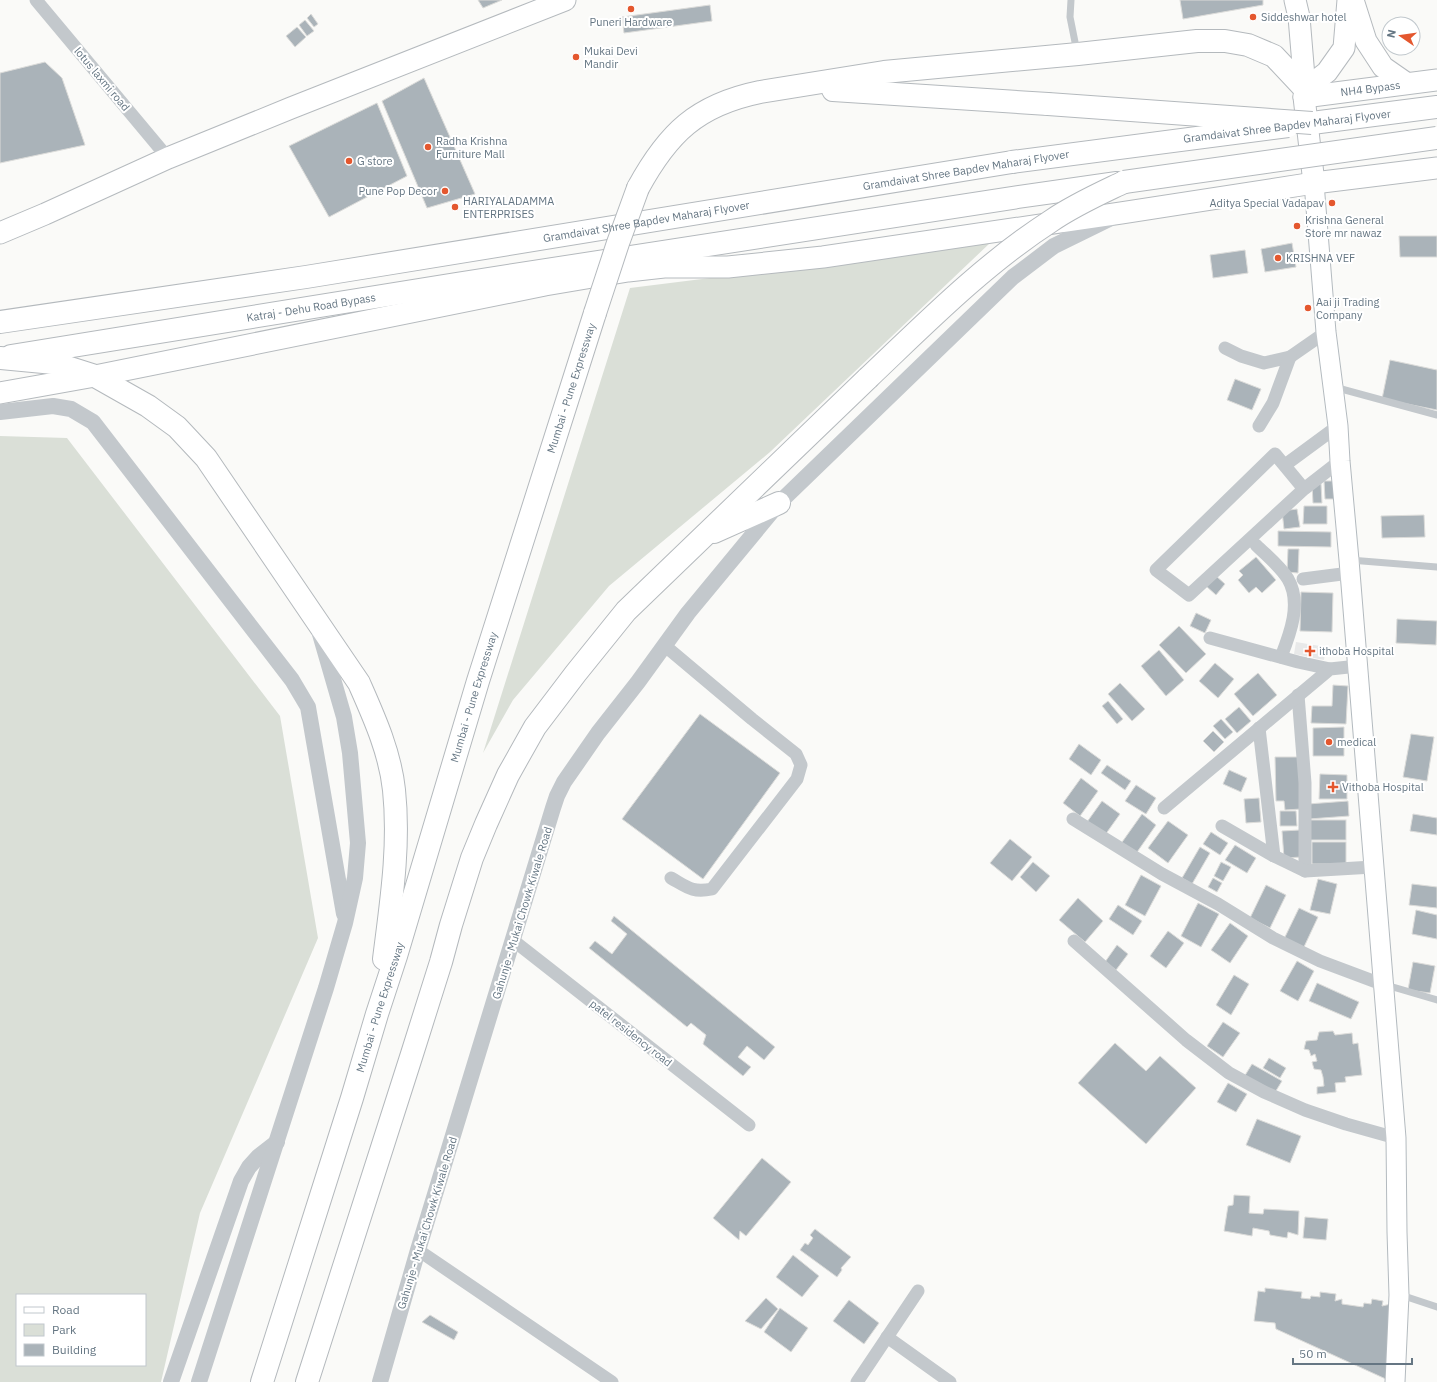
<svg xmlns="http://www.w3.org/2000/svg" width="1437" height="1382" font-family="'IBM Plex Sans',sans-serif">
  <rect width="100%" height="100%" fill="#fafaf8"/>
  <path fill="#e8e9e9" d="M1296,642L1326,647L1324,660L1294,654Z"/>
  <g fill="#dadfd7" fill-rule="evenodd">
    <path d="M990,243L770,452L609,586L513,700L483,753L630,288Z"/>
    <path d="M0,436L67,438L280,716L318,938L200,1213L161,1382H0ZM17,1295H145V1365H17Z"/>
  </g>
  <g fill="#aab3b9" stroke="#dcdcda">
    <path d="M478,0H502L483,8Z"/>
    <path d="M1180,0H1263V5L1183,19Z"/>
    <path d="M710,5L712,21L624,33L622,17Z"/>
    <path d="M311,14L318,24L314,27L307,18Z"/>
    <path d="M305,20L314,31L307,36L299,25Z"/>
    <path d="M297,27L306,37L295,47L286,36Z"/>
    <path d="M45,62L62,78L85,145L0,163V73Z"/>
    <path d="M424,78L475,194L427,208L382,101Z"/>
    <path d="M377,103L407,176L329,217L289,146Z"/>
    <path d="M1399,236H1437V257H1400Z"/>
    <path d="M1292,243L1296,267L1265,272L1261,249Z"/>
    <path d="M1245,250L1248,273L1213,278L1210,255Z"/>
    <path d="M1390,360L1437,370V410L1382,399Z"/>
    <path d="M1235,379L1261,389L1252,410L1227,400Z"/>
    <path d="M1324,481H1334V499H1325Z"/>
    <path d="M1312,484H1321L1322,503H1313Z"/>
    <path d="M1304,506H1327V524H1303Z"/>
    <path d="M1297,509L1300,527L1284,529L1282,511Z"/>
    <path d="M1424,515L1425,537L1382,538L1381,516Z"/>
    <path d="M1278,531L1331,532V547L1278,546Z"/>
    <path d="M1288,549H1299L1298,573L1287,572Z"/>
    <path d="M1256,557L1276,580L1262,593L1256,587L1249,593L1238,580L1243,575L1239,571Z"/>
    <path d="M1215,575L1225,584L1216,595L1206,586Z"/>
    <path d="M1301,592L1333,593L1332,632L1300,631Z"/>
    <path d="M1196,613L1211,620L1205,633L1190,626Z"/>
    <path d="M1397,619L1437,621L1436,645L1396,643Z"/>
    <path d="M1179,626L1206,654L1186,673L1159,645Z"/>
    <path d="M1159,650L1184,680L1166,696L1141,666Z"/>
    <path d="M1215,663L1234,679L1218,698L1199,681Z"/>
    <path d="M1258,673L1277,695L1253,716L1234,694Z"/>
    <path d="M1120,683L1145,709L1132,721L1108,694Z"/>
    <path d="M1333,685L1348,686L1346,724L1311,723L1312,706H1332Z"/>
    <path d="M1108,701L1123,719L1117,724L1102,706Z"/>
    <path d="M1239,707L1251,721L1237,733L1225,719Z"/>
    <path d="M700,714L780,773L703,879L622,819Z"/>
    <path d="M1221,719L1233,732L1225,739L1213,726Z"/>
    <path d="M1344,727V756H1313V728Z"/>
    <path d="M1213,731L1224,742L1214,752L1203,741Z"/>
    <path d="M1411,734L1434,737L1427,781L1403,777Z"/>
    <path d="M1079,744L1101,760L1091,775L1069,759Z"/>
    <path d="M1275,757H1300L1301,809L1285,810L1284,801H1276Z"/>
    <path d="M1107,765L1131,781L1125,790L1101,773Z"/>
    <path d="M1229,770L1247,778L1241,792L1223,784Z"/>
    <path d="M1320,774L1347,775V799H1319Z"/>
    <path d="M1081,778L1098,791L1080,816L1063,803Z"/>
    <path d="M1136,785L1156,798L1146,814L1125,801Z"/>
    <path d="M1259,798L1261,822L1246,823L1244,799Z"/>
    <path d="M1102,801L1120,814L1105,835L1087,822Z"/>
    <path d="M1348,801L1349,816L1309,819L1308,804Z"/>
    <path d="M1280,811H1296L1297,826H1280Z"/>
    <path d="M1142,814L1156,825L1135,855L1120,845Z"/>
    <path d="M1413,814L1437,818V835L1410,831Z"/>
    <rect x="1310" y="820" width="36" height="20"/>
    <path d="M1168,821L1188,835L1168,863L1148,848Z"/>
    <path d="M1300,830L1302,857L1284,858L1282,831Z"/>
    <path d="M1211,832L1228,843L1220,855L1203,844Z"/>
    <path d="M1010,839L1032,857L1012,881L990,863Z"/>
    <rect x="1312" y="842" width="34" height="22"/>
    <path d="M1235,845L1256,858L1247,873L1225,860Z"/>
    <path d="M1200,847L1210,853L1192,884L1182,878Z"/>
    <path d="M1033,862L1050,876L1036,892L1020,877Z"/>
    <path d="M1221,862L1231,867L1223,881L1214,876Z"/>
    <path d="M1141,875L1161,886L1145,916L1125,905Z"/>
    <path d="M1213,878L1222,883L1217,892L1208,887Z"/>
    <path d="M1318,879L1337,884L1330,914L1310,910Z"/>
    <path d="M1412,884L1437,887V908L1409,905Z"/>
    <path d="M1266,885L1286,895L1270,928L1250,918Z"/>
    <path d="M1078,898L1103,921L1085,942L1059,920Z"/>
    <path d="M1198,903L1219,914L1201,947L1181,936Z"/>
    <path d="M1118,905L1142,921L1133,935L1109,919Z"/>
    <path d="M1299,908L1318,917L1303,949L1284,939Z"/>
    <path d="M1416,910L1437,915V939L1412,934Z"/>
    <path d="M614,916L775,1047L764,1060L747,1046L738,1057L751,1067L743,1076L703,1044L706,1035L691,1023L687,1027L589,948L595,941L612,954L627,934L611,921Z"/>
    <path d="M1230,923L1248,936L1230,963L1211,950Z"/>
    <path d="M1168,931L1184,943L1166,968L1150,956Z"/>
    <path d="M1117,945L1128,954L1116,970L1105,962Z"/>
    <path d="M1297,961L1314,971L1298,1001L1280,991Z"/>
    <path d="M1413,962L1435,966L1430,993L1408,990Z"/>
    <path d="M1234,975L1249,984L1231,1015L1216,1005Z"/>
    <path d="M1317,983L1359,1002L1351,1019L1309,1001Z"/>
    <path d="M1223,1022L1240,1033L1223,1057L1207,1046Z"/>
    <path d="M1333,1031L1335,1035L1352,1033L1353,1044L1358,1043L1362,1075L1345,1077L1346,1082L1335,1083L1336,1092L1317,1094V1087L1324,1086L1323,1077L1321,1070L1314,1069L1312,1062L1317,1061L1315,1054L1311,1056L1309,1050L1304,1049L1306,1041L1317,1040L1319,1032Z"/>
    <path d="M1115,1043L1146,1071L1160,1056L1196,1088L1146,1144L1078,1083Z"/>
    <path d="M1269,1058L1286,1068L1280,1078L1263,1068Z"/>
    <path d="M1252,1064L1282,1081L1274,1094L1244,1077Z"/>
    <path d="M1228,1083L1247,1094L1236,1112L1217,1102Z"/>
    <path d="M1257,1119L1301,1136L1290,1163L1246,1145Z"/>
    <path d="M762,1158L791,1182L746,1236L740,1231L739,1240L713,1218Z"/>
    <path d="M1234,1195L1250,1196L1249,1213L1263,1214L1264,1209L1299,1211L1298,1235L1288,1232L1287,1238L1270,1235L1269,1231L1253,1228L1252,1236L1224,1231L1228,1206L1233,1205Z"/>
    <path d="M1305,1217L1328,1219L1326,1240L1303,1238Z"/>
    <path d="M815,1229L851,1257L841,1268L842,1270L837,1277L800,1250L805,1243L808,1245L813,1238L810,1235Z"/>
    <path d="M793,1255L819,1276L802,1297L776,1277Z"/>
    <path d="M1265,1288L1302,1292L1301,1298L1310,1299L1311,1296L1320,1297V1292L1336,1294L1335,1301L1342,1299V1304L1363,1307L1364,1303L1371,1304L1372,1299L1383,1301L1382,1306L1391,1304L1388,1380L1276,1329L1275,1323L1254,1321L1258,1291L1265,1292Z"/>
    <path d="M766,1298L778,1309L761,1329L745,1321Z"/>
    <path d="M849,1300L879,1323L864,1344L833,1321Z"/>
    <path d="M780,1308L808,1328L791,1352L764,1332Z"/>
    <path d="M430,1315L458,1332L454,1340L422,1322Z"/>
  </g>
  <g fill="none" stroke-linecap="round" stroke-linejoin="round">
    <defs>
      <path id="secondary" d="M1314,183L1326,332L1338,426L1340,461L1349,560L1396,1138L1397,1232L1399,1295L1395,1382"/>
      <g id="primary">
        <path d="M1295,0L1299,17L1305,89L1304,97L1314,183"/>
        <path d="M1353,0L1366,41L1383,67L1406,83"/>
        <path d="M1305,89L1327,72L1344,48L1348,0"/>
        <path id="s1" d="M1304,97L1437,80"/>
        <path d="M0,233L45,214L168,158L291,108L565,0"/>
        <path d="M0,393L95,376L545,285L628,271L664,267H728L823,257L1121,213L1314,183L1437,168"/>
      </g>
      <g id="trunk">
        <path d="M1312,123L1437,107"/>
        <path id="s2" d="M0,322L306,277L1012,162"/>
        <path id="s3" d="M11,356L456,284L1018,197L1117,183"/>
      </g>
      <g id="motorway">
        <path d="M833,90L1048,104"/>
        <path d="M638,188C668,133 697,105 760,92L884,72L1078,54L1197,41H1225L1248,45L1274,56L1305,89"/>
        <path d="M0,358L54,363L95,376L148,406L177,427L206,458L359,683C374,717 390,752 394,790C400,846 391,903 384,959"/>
        <path d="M714,532L779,503"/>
        <path id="s4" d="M262,1382L352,1098L377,1014L396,956L478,681L595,313"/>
        <path d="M307,1382L412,1054L441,962L451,925L472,858L486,824L508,775L535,727L576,673L626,611L868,378"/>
      </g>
    </defs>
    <use href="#secondary" stroke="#b3babf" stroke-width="21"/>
    <use href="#primary" stroke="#b5babe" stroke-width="23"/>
    <use href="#trunk" stroke="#b4b9bd" stroke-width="24"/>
    <use href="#motorway" stroke="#b4b9bd" stroke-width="24"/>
    <g stroke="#c3c8cc" stroke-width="7">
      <path d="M1071,0L1070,17L1077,52"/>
      <path d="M1334,387L1437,415"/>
      <path d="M1350,560L1437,567"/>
      <path d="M1386,985L1437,1000"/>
      <path d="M1401,1295L1437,1307"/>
    </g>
    <g stroke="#c3c8cc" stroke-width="13">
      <path d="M36,0L168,158"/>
      <path d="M1225,348L1241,356L1264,363L1290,357L1326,332"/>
      <path d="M1259,426L1273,403L1290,357"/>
      <path d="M1285,465L1338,426"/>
      <path d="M1304,489L1275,454L1156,570L1189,595L1304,489L1340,461"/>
      <path d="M1256,545C1267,556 1280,566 1288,579C1302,603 1290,634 1281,657"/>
      <path d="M1303,579L1350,573"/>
      <path d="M1210,638L1298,662L1330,669"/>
      <path d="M664,645L752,719L796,754L801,765L797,779L712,889C692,893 687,887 671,878"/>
      <path d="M1298,695L1305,783V871"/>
      <path d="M1259,728L1274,856"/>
      <path d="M1164,808L1330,669L1358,666"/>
      <path d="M1073,819L1162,874L1218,904L1273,938L1320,961L1384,985"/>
      <path d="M1222,826L1274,856L1305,871L1373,867"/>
      <path d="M514,941L749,1125"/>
      <path d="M1074,941L1186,1040L1229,1073L1264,1092L1305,1110L1346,1124L1396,1138"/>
      <path d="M418,1250L612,1382"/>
      <path d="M887,1337L950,1382"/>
      <path d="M857,1382L918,1291"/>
    </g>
    <g stroke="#c3c8cc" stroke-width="16">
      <path d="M0,412L53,406L71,409L93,422L292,680L308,707L344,914"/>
      <path d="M171,1382L241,1181L249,1167L259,1156L277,1142"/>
      <path d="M199,1382L326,988L345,923L355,878L358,843L350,753L344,717L320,634"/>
      <path d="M380,1382L418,1250L553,808L557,796L564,782L598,733L638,682L688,613L779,503L1013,277L1054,246L1109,219"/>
    </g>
    <use href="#secondary" stroke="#fff" stroke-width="19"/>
    <use href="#primary" stroke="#fff" stroke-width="21"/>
    <use href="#trunk" stroke="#fff" stroke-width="22"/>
    <use href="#motorway" stroke="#fff" stroke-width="22"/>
    <defs>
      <g id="trunk-bridge">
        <path d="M1012,162L1288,126"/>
        <path d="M1124,182L1437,138"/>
      </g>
      <g id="motorway-bridge">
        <path d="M1048,104L1312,123"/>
        <path d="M595,313L618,243L638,188"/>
        <path d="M868,378C926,323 983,265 1051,221C1074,205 1099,194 1124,182"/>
      </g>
    </defs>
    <use href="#trunk-bridge" stroke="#b4b9bd" stroke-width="24" stroke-linecap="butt"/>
    <use href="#motorway-bridge" stroke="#b4b9bd" stroke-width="24" stroke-linecap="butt"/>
    <use href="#trunk-bridge" stroke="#fff" stroke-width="22"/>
    <use href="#motorway-bridge" stroke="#fff" stroke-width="22"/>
  </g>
  <g fill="#e4572e" stroke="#fff" stroke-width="1.5">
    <circle cx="631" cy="9" r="4"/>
    <circle cx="1253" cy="17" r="4"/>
    <circle cx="576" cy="57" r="4"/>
    <circle cx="428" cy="147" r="4"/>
    <circle cx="349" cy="161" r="4"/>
    <circle cx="445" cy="191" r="4"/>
    <circle cx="1332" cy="203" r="4"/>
    <circle cx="455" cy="207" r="4"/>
    <circle cx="1297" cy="226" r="4"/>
    <circle cx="1278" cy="258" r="4"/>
    <circle cx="1308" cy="308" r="4"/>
    <path d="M1308 645h4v4h4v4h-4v4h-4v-4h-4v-4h4z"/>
    <circle cx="1329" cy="742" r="4"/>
    <path d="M1331 781h4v4h4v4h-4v4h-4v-4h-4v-4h4z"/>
  </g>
  <g text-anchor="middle" stroke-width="4" stroke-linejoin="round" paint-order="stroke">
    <g font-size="11" fill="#657683" stroke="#fff" text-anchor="start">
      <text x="1261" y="21">Siddeshwar hotel</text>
      <text x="631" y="26" text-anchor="middle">Puneri Hardware</text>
      <text x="584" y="55">Mukai Devi<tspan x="584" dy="13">Mandir</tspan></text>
      <text x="436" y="145">Radha Krishna<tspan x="436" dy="13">Furniture Mall</tspan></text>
      <text x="357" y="165">G store</text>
      <text x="437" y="195" text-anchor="end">Pune Pop Decor</text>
      <text x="463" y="205">HARIYALADAMMA<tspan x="463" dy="13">ENTERPRISES</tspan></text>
      <text x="1324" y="207" text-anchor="end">Aditya Special Vadapav</text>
      <text x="1305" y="224">Krishna General<tspan x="1305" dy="13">Store mr nawaz</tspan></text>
      <text x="1286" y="262">KRISHNA VEF</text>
      <text x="1316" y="306">Aai ji Trading<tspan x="1316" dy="13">Company</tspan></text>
      <text x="1319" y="655">ithoba Hospital</text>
      <text x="1337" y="746">medical</text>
      <text x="1342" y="791">Vithoba Hospital</text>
    </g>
    <g font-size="11" fill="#657683" stroke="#fff">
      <text transform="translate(102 79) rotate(50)" y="4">lotus laxmi road</text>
      <text dy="4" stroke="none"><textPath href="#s1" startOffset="67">NH4 Bypass</textPath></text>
      <text transform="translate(1287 126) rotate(-7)" y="4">Gramdaivat Shree Bapdev Maharaj Flyover</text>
      <text transform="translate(966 170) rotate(-9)" y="4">Gramdaivat Shree Bapdev Maharaj Flyover</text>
      <text dy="4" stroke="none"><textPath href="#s2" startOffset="654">Gramdaivat Shree Bapdev Maharaj Flyover</textPath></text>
      <text dy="4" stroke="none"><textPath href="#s3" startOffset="304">Katraj - Dehu Road Bypass</textPath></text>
      <text dy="4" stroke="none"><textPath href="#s4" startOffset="1041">Mumbai - Pune Expressway</textPath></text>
      <text dy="4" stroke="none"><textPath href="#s4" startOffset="717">Mumbai - Pune Expressway</textPath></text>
      <text transform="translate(522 913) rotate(-73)" y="4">Gahunje - Mukai Chowk Kiwale Road</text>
      <text dy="4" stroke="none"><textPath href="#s4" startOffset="393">Mumbai - Pune Expressway</textPath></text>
      <text transform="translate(631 1033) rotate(38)" y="4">patel residency road</text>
      <text transform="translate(427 1223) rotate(-73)" y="4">Gahunje - Mukai Chowk Kiwale Road</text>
    </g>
  </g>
  <rect x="16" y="1294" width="130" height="72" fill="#ffffff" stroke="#c1c8cd"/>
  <rect x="24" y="1307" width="20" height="6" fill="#ffffff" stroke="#c1c8cd"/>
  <text x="52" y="1314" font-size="12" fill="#657683">Road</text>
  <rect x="24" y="1324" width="20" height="12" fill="#dadfd7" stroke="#c1c8cd"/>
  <text x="52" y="1334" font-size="12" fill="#657683">Park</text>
  <rect x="24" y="1344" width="20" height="12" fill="#aab3b9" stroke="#c1c8cd"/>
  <text x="52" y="1354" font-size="12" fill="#657683">Building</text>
  <g transform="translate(1401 36) rotate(283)"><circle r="19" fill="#ffffff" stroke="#c1c8cd"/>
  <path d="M0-3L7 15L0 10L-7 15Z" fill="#e4572e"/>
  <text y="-6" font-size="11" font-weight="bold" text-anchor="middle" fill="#657683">N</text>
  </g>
  <path d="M1293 1358v6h119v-6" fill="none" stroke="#657683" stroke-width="2"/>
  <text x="1299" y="1358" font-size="12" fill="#657683" stroke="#ffffff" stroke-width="3" paint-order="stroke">50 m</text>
</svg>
